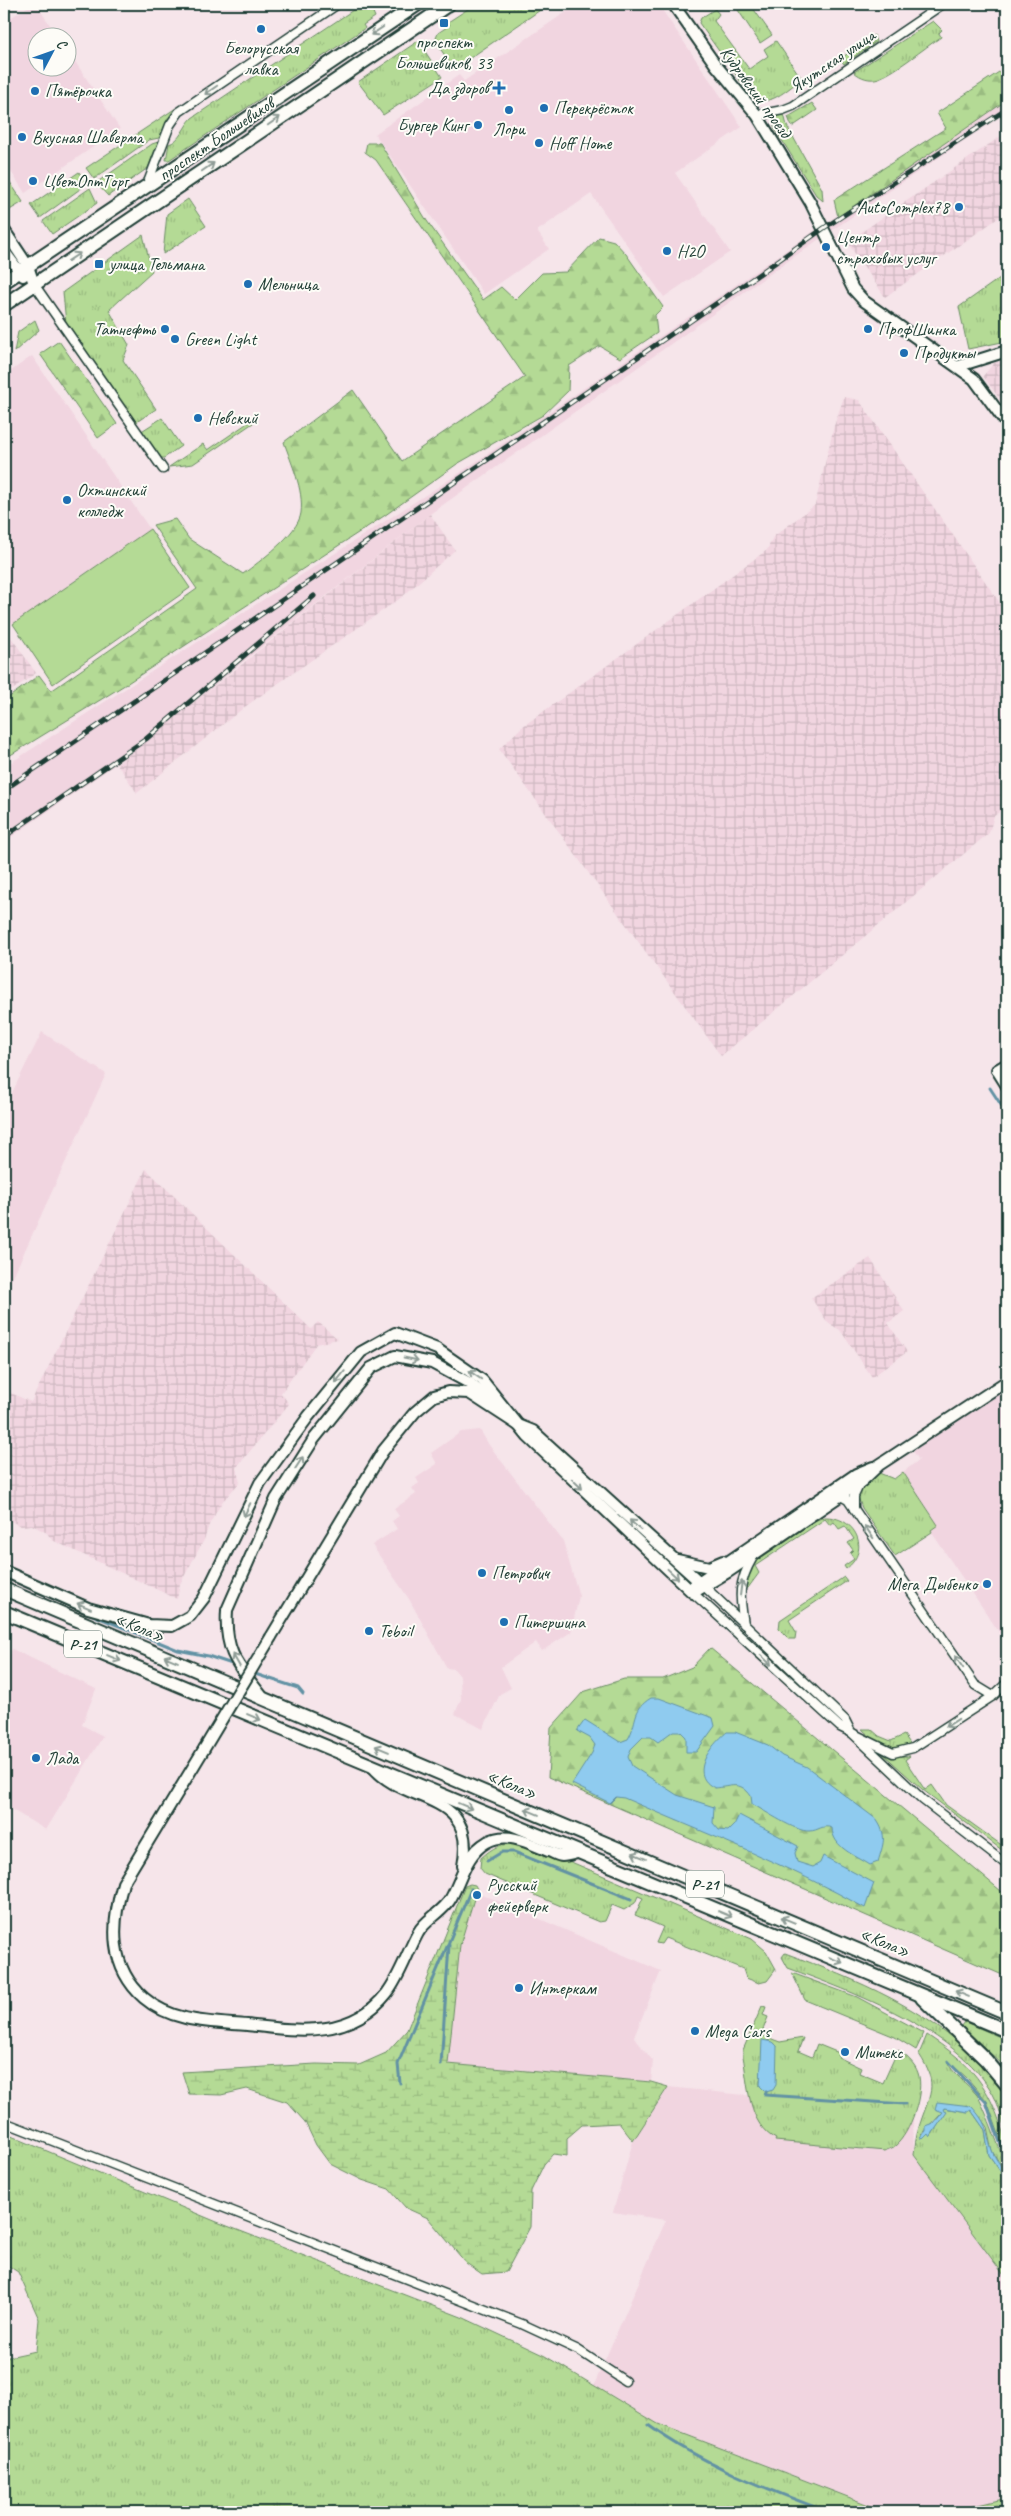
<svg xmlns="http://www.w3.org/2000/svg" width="1011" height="2516" font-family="Caveat,sans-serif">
  <defs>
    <pattern id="industrial-grid" width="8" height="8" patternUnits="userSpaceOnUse" patternTransform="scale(1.25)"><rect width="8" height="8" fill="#f1d5e0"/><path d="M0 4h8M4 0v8" fill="none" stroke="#ceb8c1"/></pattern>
    <pattern id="grass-tufts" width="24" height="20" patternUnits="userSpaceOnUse" patternTransform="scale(1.25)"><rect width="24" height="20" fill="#b4da95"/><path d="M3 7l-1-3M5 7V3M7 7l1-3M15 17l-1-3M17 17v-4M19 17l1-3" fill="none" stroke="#9abc81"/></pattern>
    <pattern id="forest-firs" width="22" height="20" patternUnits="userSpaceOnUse" patternTransform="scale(1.25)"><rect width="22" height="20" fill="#b4da95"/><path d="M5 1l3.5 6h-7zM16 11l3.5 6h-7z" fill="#9abc81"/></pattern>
    <pattern id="wetland-marsh" width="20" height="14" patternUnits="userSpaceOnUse" patternTransform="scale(1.25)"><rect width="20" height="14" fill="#b4da95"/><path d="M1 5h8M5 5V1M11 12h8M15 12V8" fill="none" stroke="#9abc81"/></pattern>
  </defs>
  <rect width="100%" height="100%" fill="#f6e5ea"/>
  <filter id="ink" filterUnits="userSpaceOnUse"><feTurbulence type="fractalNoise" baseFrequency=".02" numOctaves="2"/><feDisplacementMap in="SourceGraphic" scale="10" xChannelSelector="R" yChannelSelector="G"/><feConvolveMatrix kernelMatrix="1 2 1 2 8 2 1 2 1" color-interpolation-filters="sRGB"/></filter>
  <g filter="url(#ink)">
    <g fill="#f1d5e0">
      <path d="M32,4H36L58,37L38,38V68H68V51L120,129L25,193L4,161V22Z"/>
      <path d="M578,4H658L742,127L675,173L730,252L664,297L591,194L537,231L549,249L484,294L375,134L459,75L464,81Z"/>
      <path d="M1007,100V111L815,242L430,514L240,664L148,741L4,842V767L455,476Z"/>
      <path d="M32,356L190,588L53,684L4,611V376Z"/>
      <path d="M42,1032L106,1074L4,1296V1109Z"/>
      <path d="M1007,1389V1631L1001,1635L930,1530L938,1525L903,1472L919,1460L913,1451Z"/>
      <path d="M480,1430L489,1445L563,1541L579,1596L571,1632L542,1651L536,1642L501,1667L511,1688L500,1694L483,1729L455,1714L461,1699L460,1676L454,1669L447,1668L409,1599L372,1545L397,1529L392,1521L399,1516L394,1509L416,1494L412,1488L419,1483L416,1478L437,1464L431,1453L461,1432Z"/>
      <path d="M12,1649L96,1689L82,1725L103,1736L46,1830L4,1805V1668Z"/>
      <path d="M477,1892L661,1971L634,2037L653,2061L651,2082L448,2064L460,1945Z"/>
      <path d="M668,2087L913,2113L914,2155L1007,2279V2498L949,2512H887L658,2424L594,2385L666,2220L613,2212L633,2141Z"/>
    </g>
    <g fill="url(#industrial-grid)">
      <path d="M1007,132V212L885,297L847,242Z"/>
      <path d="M1007,360V409L983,376L994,363Z"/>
      <path d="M844,397L859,400L1007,613V806L994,816L989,833L721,1056L499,749L522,727L767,550L773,537L815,505L834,426Z"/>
      <path d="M430,514L455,550L402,597L246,706L137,793L117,764Z"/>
      <path d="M4,627L36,673L4,696Z"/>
      <path d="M146,1169L311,1329L318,1322L338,1339L316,1344L281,1393L289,1404L236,1468L240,1482L222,1502L209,1525L204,1540L180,1584L177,1599L52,1540L47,1533L32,1525L21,1526L4,1518V1390L31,1402Z"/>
      <path d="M870,1258L904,1311L888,1323L907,1352L872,1377L840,1330L828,1323L811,1298Z"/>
    </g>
    <g fill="url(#grass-tufts)" stroke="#6a8c64" fill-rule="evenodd">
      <path d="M362,4H381L372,10L375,17L363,25L365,28L169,160H166L169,144C180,141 184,126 192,118Z"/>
      <path d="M482,4H549L454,69L435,41L438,33L450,25L448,22L471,7Z"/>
      <path d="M734,4H750L772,35L760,43Z"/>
      <path d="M715,9L719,14L714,21L749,69L768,56L764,49L776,41L802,79C787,89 768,110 751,96L699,23L701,18Z"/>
      <path d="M933,21L942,30L939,33L941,37C924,48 897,71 879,78C870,81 861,78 854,72Z"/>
      <path d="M418,41L442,77L383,115L358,82Z"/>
      <path d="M176,108L167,121L159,138L149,140L94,179L86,168Z"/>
      <path d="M784,114L787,126L822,189L823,201L816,195L775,129L774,125L777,116Z"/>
      <path d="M158,142L148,168L108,196L96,183L152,144Z"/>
      <path d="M79,172L87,184L40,218L31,205Z"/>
      <path d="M90,188L97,203L52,234L43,221Z"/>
      <path d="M188,199L206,226L163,254L167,214Z"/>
      <path d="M143,235L152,271L109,310L129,345L123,360L156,409L135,423L66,324L63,292Z"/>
      <path d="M1007,273V341L968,349L959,307Z"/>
      <path d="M35,320L39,330L14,352L18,332Z"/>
      <path d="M162,418L181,446L164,458H159L140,432Z"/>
      <path d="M252,420L253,423L193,464L169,467L203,444L208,450Z"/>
      <path d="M903,1472L938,1525L931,1530L932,1532L895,1556L862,1508L858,1497L863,1487L879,1473L894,1479Z"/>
      <path d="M824,1517C855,1516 872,1549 846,1569L844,1566L854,1559L850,1553L853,1550L848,1543L854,1539L845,1526L839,1529L834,1522L830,1525L825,1519L755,1566L759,1573L748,1588H743L752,1565L759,1558L814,1521Z"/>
      <path d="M844,1577L847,1581L789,1620L796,1632L795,1639H789L779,1629L780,1620Z"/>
      <path d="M862,1729H871L879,1736L891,1741L904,1735L912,1746C885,1751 881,1747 862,1729Z"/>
      <path d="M882,1753L891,1756H910L905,1760L925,1790L932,1785L946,1805L1007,1849V1854L923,1790Z"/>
      <path d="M518,1842L543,1850L752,1939L766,1951L776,1969L767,1981L759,1983L746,1978L743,1969L665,1938L661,1944L656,1943L663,1927L635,1915L643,1898L638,1896L635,1903L624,1910L612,1905L605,1921L599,1922L485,1874L480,1868L481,1858C493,1847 502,1843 518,1842Z"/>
      <path d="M785,1953C860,1981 927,2008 983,2066C990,2073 1004,2085 1007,2095C1011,2107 1007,2125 1007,2138C1003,2124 1000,2107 993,2094C958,2030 853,1992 788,1968L782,1957Z"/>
      <path d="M792,1973L857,1997L924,2033L916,2050L895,2037L805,2000Z"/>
      <path d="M762,2006L766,2007L763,2015L768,2017L761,2035L780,2042L803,2038L798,2051L812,2057L817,2044L839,2053L838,2057L861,2068L859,2073L883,2083L898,2050C906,2056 915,2063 918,2073C925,2092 910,2134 895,2146C893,2148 888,2149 885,2151L775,2141L776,2139C748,2125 748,2084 743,2056V2050ZM768,2040L777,2046L760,2086L763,2048Z"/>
      <path d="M965,2022L1007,2040V2069L962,2026Z"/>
      <path d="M927,2035C966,2061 985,2079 1000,2123C1004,2136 1007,2144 1007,2157L987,2101L967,2078L947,2060C950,2072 969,2085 977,2095C983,2103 1007,2166 1007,2175L992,2151L987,2127L971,2106C959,2107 949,2102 937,2104L943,2112L921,2135L929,2134L931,2136L946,2112L943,2110L944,2108L968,2112L971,2110L985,2130L989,2155L1007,2181V2279L914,2155C915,2146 916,2136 919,2127C929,2095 940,2086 919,2054Z"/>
      <path d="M4,2133L217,2222L464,2318L545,2356L658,2424L887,2512H4V2358L36,2351L39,2319L18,2272L4,2263Z"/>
      <path d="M1007,2498V2512H949Z"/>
    </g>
    <g fill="url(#forest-firs)" stroke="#6a8c64">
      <path d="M874,35L876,42L844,64L840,59Z"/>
      <path d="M999,72L1007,83V100L838,217L834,200L946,128L937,113Z"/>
      <path d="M812,103L817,110L792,127L788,117Z"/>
      <path d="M367,143H380L427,221L483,300L501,287L515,300L542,273L566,272L599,237L614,241L626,254L663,307L655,315L657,333L620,358L600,346L569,366L568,391L543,415L457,464L384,516L123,686L4,759V701L39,675L51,691L197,589L153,525L175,519L189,539L243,574C260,561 298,534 301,513C304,489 291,463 284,442L353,390L402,461L525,377L376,160L365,152Z"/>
      <path d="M4,173L23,202L8,211L4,205Z"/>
      <path d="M59,341L117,424L98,438L40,354Z"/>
      <path d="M710,1648L1007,1896V1977L548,1777L551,1728L583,1692L624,1679H663L692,1667Z"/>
    </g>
    <path fill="url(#wetland-marsh)" stroke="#6a8c64" d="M470,1884L475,1885L477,1889L460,1945L448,2064L651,2082L668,2087L633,2141L619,2123L582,2125L567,2138V2156L553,2154L544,2164L531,2191L530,2227L506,2272L482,2274L466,2263L428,2218L406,2208L389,2189L362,2180L330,2164L316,2145L305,2122L287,2102L247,2089L221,2095L189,2094L182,2072L316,2064L359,2065L386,2053L407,2030L465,1886Z"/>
    <path fill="#b4da95" stroke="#6a8c64" d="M150,529L190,588L53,684L13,624Z"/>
    <g fill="#8fcbef" stroke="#6292a4">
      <path d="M651,1698H659L713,1718L715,1726L696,1752H686V1737L680,1731H673L658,1742L651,1737H643L631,1749L628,1757L632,1766L677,1795L714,1807L713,1823L719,1830L728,1831L734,1825L739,1815L798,1846L795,1853L797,1862L813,1867L820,1863L823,1856L874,1883L865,1908C789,1865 704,1833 624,1798L616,1797L610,1803L572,1784L592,1753L595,1745L590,1738L577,1731L585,1720L620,1742L628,1739C638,1722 631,1710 651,1698Z"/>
      <path d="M727,1732H735L768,1745L782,1756L807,1767L876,1819C888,1836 883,1844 878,1862L870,1865C855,1855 833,1848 832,1828C822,1824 819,1831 809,1831C796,1832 765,1811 752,1804L751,1796C740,1780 731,1787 715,1788C687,1775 711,1745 727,1732Z"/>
      <path d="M762,2040L773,2042L777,2046L776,2085L773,2090L766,2092L760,2086Z"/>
      <path d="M937,2102L971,2106C990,2126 985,2132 993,2153C997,2163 1007,2170 1007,2181L989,2155L985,2130L971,2110L968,2112L944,2108L943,2110L947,2112L930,2137L928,2134L923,2139L920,2138L926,2131V2126L934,2123L943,2112L935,2109Z"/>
    </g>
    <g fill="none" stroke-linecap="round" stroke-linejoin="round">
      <g stroke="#6292a4" stroke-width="3">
        <path d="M990,1088L1007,1114"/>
        <path d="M47,1595L71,1606"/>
        <path d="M88,1613L178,1650L208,1656L235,1665"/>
        <path d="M252,1673L298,1688L303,1694"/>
        <path d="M487,1861L502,1852H514L631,1899"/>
        <path d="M948,2061L986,2102L1007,2162"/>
        <path d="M441,2065L449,1945"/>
        <path d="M400,2083L398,2064L471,1889"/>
        <path d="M766,2092L765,2095L905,2104"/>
        <path d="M648,2425C702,2464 766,2489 828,2512"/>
      </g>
      <defs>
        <g id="minor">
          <path d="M757,115L783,110L793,106L943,4"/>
          <path d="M147,185L170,125L179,112L338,4"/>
          <path d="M34,284L163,469"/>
          <path d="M837,1494L848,1500L975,1685L993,1696"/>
          <path d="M854,1509V1496L860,1483"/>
          <path d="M705,1587L845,1720L851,1732L923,1800L1007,1865"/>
          <path d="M693,1593L840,1727L893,1753L913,1748L993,1696L1007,1683"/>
          <path d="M744,1624C739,1595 738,1583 753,1557"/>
          <path d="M4,2122L522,2324L578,2350L625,2381"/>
        </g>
        <g id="tertiary">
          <path d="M673,4L715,64L757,115L810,202L853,289L864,301L974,379L1007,424"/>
          <path d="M4,230L28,266L34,284"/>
          <path d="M4,251L23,276"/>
          <path d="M959,366L1007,351"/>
          <path d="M1007,1064L997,1070L1007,1086"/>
          <path d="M677,1560L709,1567L723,1561"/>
          <path d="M4,1571L88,1608L149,1625L172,1626L190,1616L204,1598L260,1483L308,1417L361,1352L395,1333L437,1349L482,1380L528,1437L693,1593L728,1572L862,1481L879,1465L1007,1381"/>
          <path d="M694,1585L856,1474L873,1467"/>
          <path d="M271,1637L383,1451L415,1412L434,1396L448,1392L469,1393L518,1425L533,1431L705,1587"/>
          <path d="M264,1699C239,1666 224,1654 227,1610L276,1499L314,1439L371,1368L395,1356L432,1363L471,1384L493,1403"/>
          <path d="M204,1749L123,1883C111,1925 109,1967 144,1998C173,2023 212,2022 247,2025C298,2031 351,2039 387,1993C400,1976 407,1953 418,1933C425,1919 444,1912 451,1898C462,1878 466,1854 487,1842C508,1831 529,1843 548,1851C552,1852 558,1856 562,1856C567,1856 573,1854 577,1853"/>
          <path d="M372,1766C404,1806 478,1790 463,1866"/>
        </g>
        <g id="primary">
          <path d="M4,282L418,4"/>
          <path d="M4,305L449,4"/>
          <path d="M4,1589L1007,2013"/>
          <path d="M4,1612L1007,2031"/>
          <path d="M922,1998L986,2060L1007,2085"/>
        </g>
      </defs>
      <use href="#minor" stroke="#1f3d34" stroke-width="11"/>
      <use href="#tertiary" stroke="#1f3d34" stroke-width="14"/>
      <use href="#primary" stroke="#1f3d34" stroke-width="16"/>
      <use href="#minor" stroke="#fdfcf7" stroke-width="8"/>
      <use href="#tertiary" stroke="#fdfcf7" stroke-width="10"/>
      <use href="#primary" stroke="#fdfcf7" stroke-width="12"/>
      <defs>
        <g id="rail">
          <path d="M4,790L752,279L824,228L1007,109"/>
          <path d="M4,837L146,739L314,596"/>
        </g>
      </defs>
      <use href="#rail" stroke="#1f3d34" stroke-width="5"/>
      <use href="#rail" stroke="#fdfcf7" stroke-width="3" stroke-dasharray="9" stroke-linecap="butt"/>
      <defs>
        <path id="tertiary-bridge" d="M204,1749L271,1637"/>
      </defs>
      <use href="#tertiary-bridge" stroke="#1f3d34" stroke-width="14" stroke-linecap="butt"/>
      <use href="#tertiary-bridge" stroke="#fdfcf7" stroke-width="10"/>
    </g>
    <defs><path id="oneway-shaft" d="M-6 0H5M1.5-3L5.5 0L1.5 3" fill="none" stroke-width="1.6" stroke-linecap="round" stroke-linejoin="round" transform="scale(1.25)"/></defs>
    <g stroke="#8e9c96">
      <use href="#oneway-shaft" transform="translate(377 31) rotate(146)"/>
      <use href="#oneway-shaft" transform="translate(211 90) rotate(145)"/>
      <use href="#oneway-shaft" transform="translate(274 121) rotate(-35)"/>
      <use href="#oneway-shaft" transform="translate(208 167) rotate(-35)"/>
      <use href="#oneway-shaft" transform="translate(74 257) rotate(-34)"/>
      <use href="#oneway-shaft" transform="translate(411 1359) rotate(11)"/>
      <use href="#oneway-shaft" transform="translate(475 1375) rotate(-145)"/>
      <use href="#oneway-shaft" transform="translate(340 1377) rotate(129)"/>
      <use href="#oneway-shaft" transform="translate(299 1463) rotate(-57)"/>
      <use href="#oneway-shaft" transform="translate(577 1484) rotate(44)"/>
      <use href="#oneway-shaft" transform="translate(247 1510) rotate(116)"/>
      <use href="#oneway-shaft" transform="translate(635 1525) rotate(-137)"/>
      <use href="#oneway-shaft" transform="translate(869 1532) rotate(-125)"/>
      <use href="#oneway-shaft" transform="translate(673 1574) rotate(43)"/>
      <use href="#oneway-shaft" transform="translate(741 1588) rotate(-83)"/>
      <use href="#oneway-shaft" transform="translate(84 1606) rotate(-158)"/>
      <use href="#oneway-shaft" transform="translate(114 1658) rotate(23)"/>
      <use href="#oneway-shaft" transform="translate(171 1659) rotate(-157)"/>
      <use href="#oneway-shaft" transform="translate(236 1660) rotate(-120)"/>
      <use href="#oneway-shaft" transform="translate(766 1660) rotate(43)"/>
      <use href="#oneway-shaft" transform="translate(959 1662) rotate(-124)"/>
      <use href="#oneway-shaft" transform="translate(254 1717) rotate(23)"/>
      <use href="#oneway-shaft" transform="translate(952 1723) rotate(147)"/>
      <use href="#oneway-shaft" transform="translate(382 1749) rotate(-157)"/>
      <use href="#oneway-shaft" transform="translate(465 1806) rotate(23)"/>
      <use href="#oneway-shaft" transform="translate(532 1812) rotate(-157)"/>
      <use href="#oneway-shaft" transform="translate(639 1856) rotate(-157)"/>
      <use href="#oneway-shaft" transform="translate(725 1914) rotate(23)"/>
      <use href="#oneway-shaft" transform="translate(788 1920) rotate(-157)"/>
      <use href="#oneway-shaft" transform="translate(836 1960) rotate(22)"/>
      <use href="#oneway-shaft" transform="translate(962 1994) rotate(-157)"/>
    </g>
  </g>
  <g fill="#1f6fb2" stroke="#fdfcf7" stroke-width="2">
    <rect x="439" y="18" width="10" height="10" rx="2.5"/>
    <circle cx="261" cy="29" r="5"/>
    <path d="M496.5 80.5h5v5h5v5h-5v5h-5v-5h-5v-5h5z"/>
    <circle cx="35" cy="91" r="5"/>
    <circle cx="544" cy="108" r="5"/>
    <circle cx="509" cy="110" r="5"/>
    <circle cx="478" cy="125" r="5"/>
    <circle cx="22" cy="137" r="5"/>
    <circle cx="539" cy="143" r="5"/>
    <circle cx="33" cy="181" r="5"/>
    <circle cx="959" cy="207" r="5"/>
    <circle cx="826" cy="247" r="5"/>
    <circle cx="667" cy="251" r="5"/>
    <rect x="94" y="259" width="10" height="10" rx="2.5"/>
    <circle cx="248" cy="284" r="5"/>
    <circle cx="165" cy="329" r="5"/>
    <circle cx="868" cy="329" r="5"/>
    <circle cx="175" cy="339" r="5"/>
    <circle cx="904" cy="353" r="5"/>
    <circle cx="198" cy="418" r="5"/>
    <circle cx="67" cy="500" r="5"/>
    <circle cx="482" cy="1573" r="5"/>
    <circle cx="987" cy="1584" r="5"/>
    <circle cx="504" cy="1622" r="5"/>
    <circle cx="369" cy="1631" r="5"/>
    <circle cx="36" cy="1758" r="5"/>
    <circle cx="477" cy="1895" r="5"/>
    <circle cx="519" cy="1988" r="5"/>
    <circle cx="695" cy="2031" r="5"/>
    <circle cx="845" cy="2052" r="5"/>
  </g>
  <g text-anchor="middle" stroke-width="4" stroke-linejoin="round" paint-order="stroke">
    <g fill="#fdfcf7" stroke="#62766e" stroke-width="1">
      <rect x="64" y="1630.5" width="38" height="27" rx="4"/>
      <rect x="686" y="1870.5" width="38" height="27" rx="4"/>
    </g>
    <g font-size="16" font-weight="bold" fill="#1f3d34">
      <text x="83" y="1650">Р-21</text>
      <text x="705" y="1890">Р-21</text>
    </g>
    <g font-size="18" fill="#1f3d34" stroke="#fdfcf7" text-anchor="start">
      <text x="444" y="48" text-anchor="middle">проспект<tspan x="444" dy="21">Большевиков, 33</tspan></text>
      <text x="261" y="54" text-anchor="middle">Белорусская<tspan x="261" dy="21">лавка</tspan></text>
      <text x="489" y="94" text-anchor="end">Да здоров</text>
      <text x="45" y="97">Пятёрочка</text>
      <text x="554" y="114">Перекрёсток</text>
      <text x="468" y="131" text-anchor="end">Бургер Кинг</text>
      <text x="509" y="135" text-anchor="middle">Лори</text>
      <text x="32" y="143">Вкусная Шаверма</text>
      <text x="549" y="149">Hoff Home</text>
      <text x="43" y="187">ЦветОптТорг</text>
      <text x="949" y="213" text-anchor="end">AutoComplex78</text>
      <text x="836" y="243">Центр<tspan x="836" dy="21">страховых услуг</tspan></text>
      <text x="677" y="257">H2O</text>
      <text x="109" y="270">улица Тельмана</text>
      <text x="258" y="290">Мельница</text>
      <text x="155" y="335" text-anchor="end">Татнефть</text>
      <text x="878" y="335">ПрофШинка</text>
      <text x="185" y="345">Green Light</text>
      <text x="914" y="359">Продукты</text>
      <text x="208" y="424">Невский</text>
      <text x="77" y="496">Охтинский<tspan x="77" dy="21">колледж</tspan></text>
      <text x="492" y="1579">Петрович</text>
      <text x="977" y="1590" text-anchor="end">Мега Дыбенко</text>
      <text x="514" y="1628">Питершина</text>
      <text x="379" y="1637">Teboil</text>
      <text x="46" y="1764">Лада</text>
      <text x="487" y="1891">Русский<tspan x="487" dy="21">фейерверк</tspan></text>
      <text x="529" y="1994">Интеркам</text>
      <text x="705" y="2037">Mega Cars</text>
      <text x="855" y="2058">Митекс</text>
    </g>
    <g font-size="18" fill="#1f3d34" stroke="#fdfcf7">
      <text transform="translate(832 61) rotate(-34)" y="6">Якутская улица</text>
      <text transform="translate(756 92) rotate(54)" y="6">Кудровский проезд</text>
      <text transform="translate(216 139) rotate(-34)" y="6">проспект Большевиков</text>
      <text transform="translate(140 1627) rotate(23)" y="6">«Кола»</text>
      <text transform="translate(512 1784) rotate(23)" y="6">«Кола»</text>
      <text transform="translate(885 1942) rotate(23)" y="6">«Кола»</text>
    </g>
  </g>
  <rect width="1011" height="2516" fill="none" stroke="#fdfcf7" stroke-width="20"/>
  <rect x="10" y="10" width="991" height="2496" fill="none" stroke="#1f3d34" stroke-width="2" filter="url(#ink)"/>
  <g transform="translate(52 52) rotate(49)"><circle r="24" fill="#fdfcf7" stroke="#a4b0a9"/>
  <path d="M0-4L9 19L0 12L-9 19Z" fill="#1f6fb2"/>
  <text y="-8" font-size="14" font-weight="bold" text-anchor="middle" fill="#1f3d34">С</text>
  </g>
</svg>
